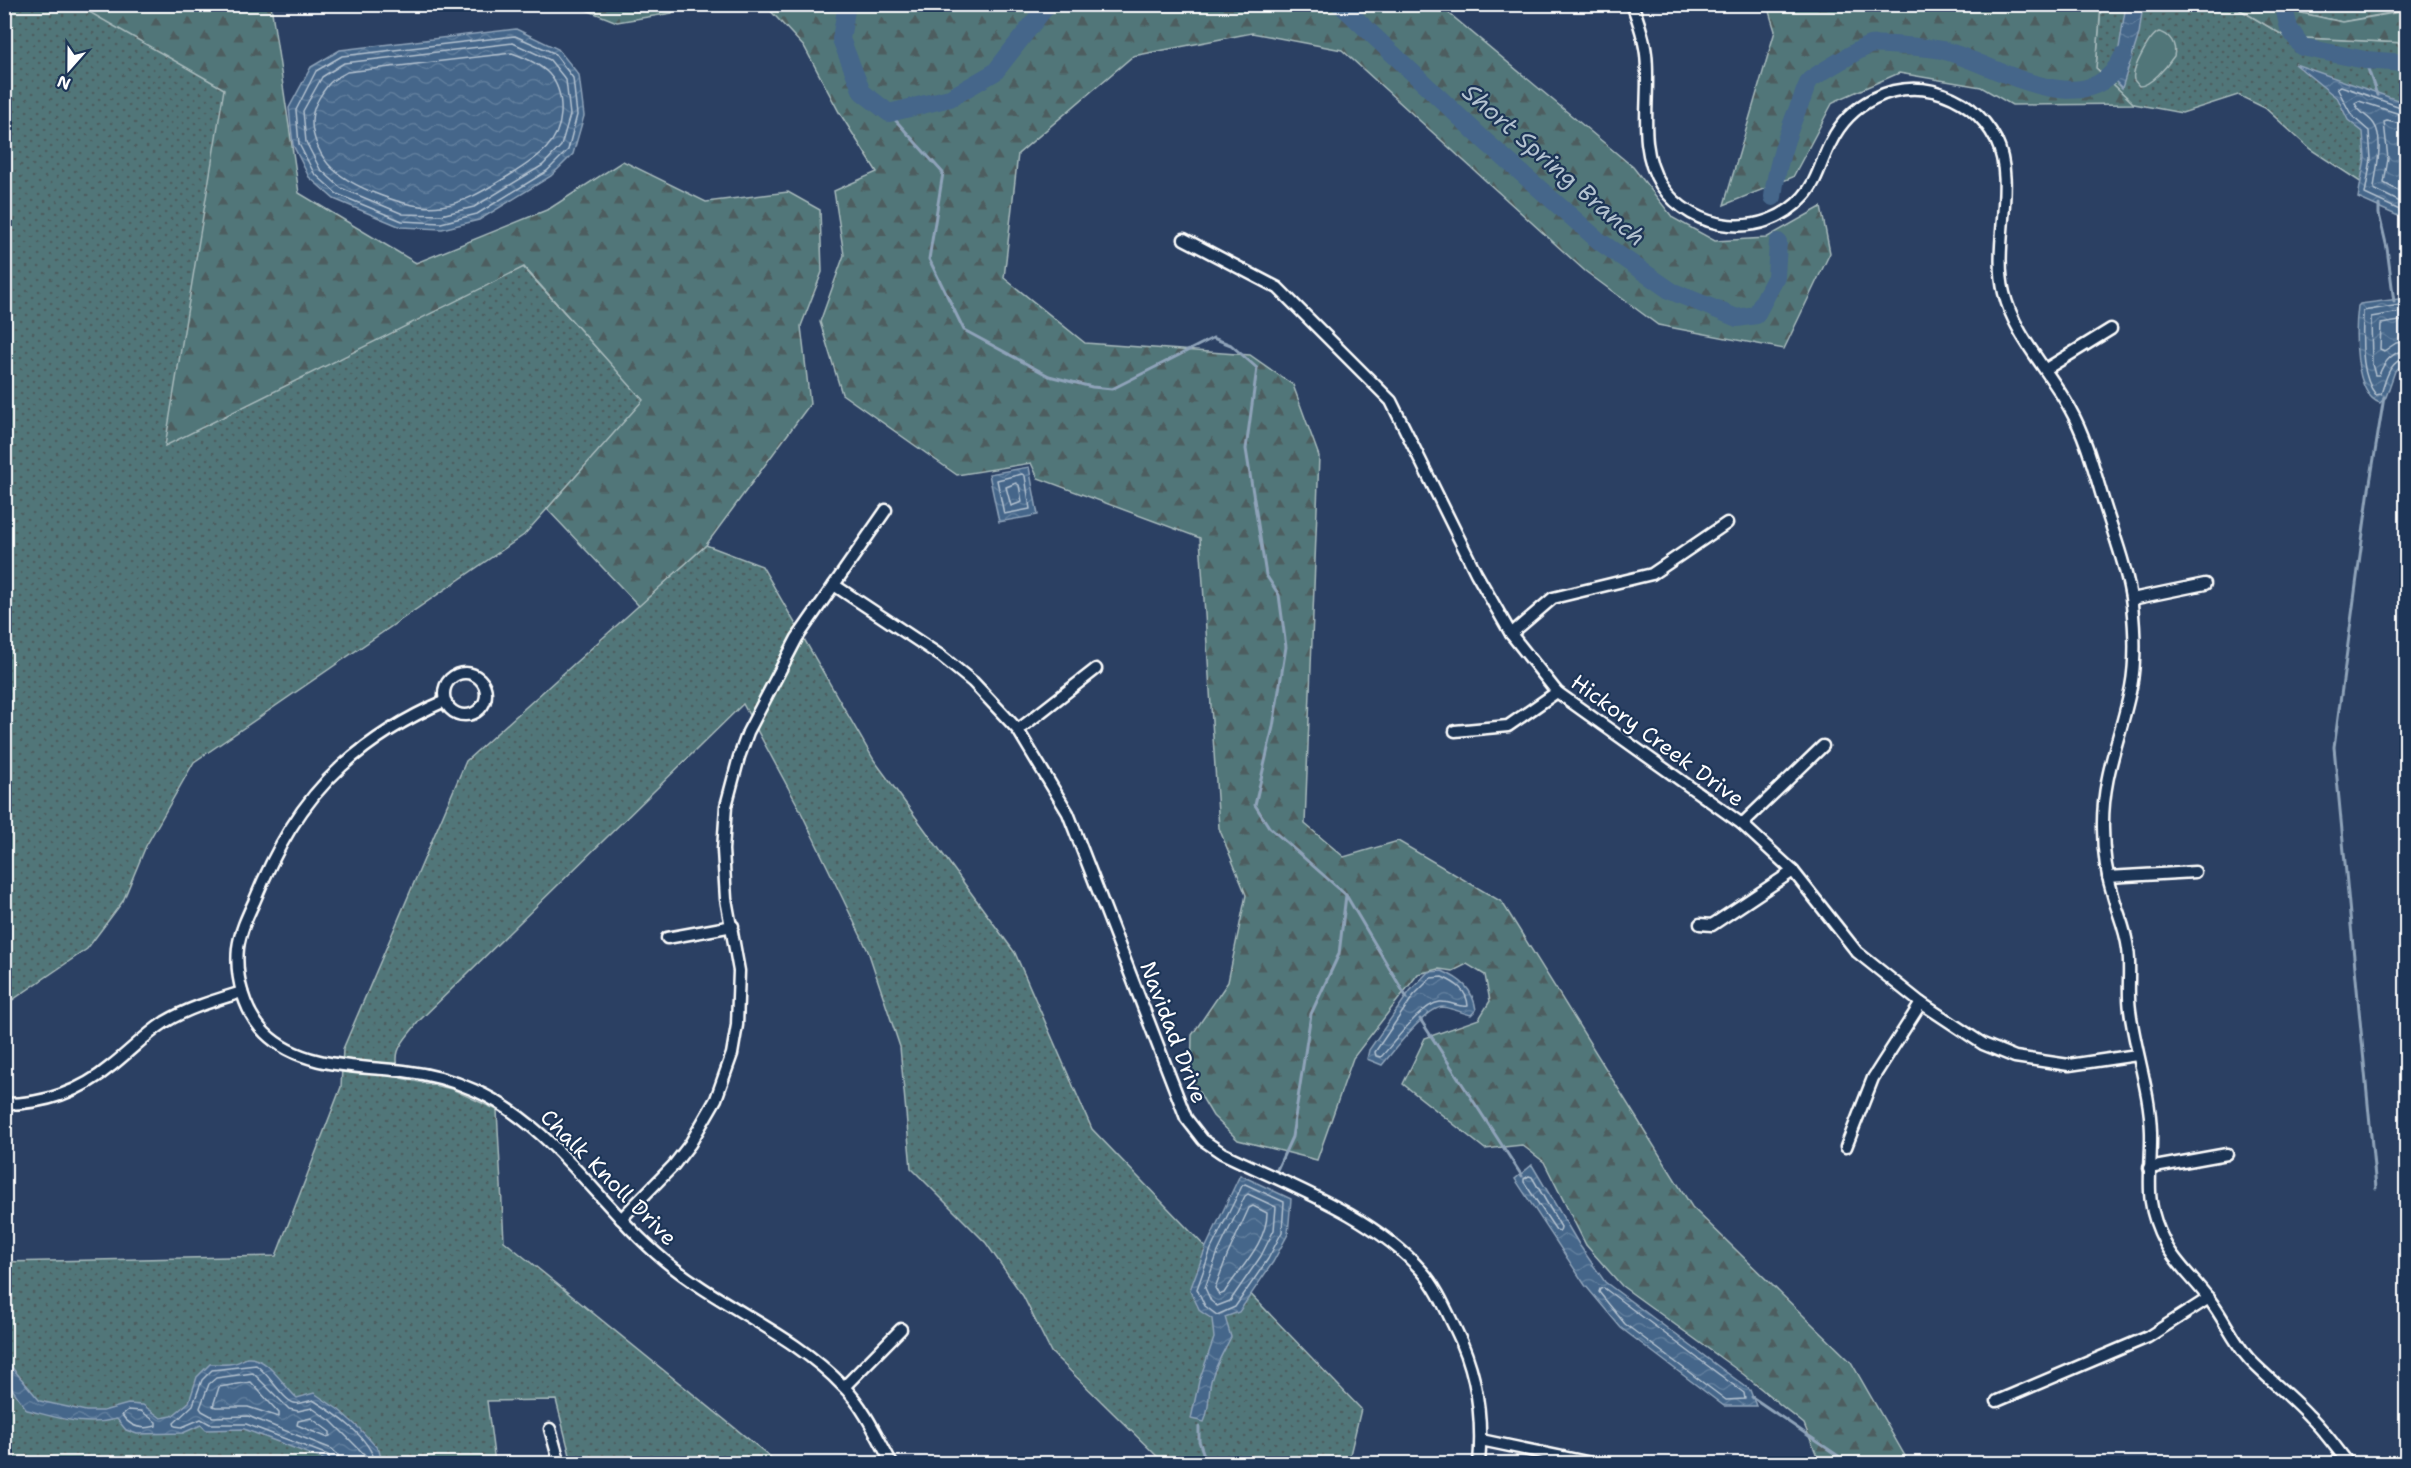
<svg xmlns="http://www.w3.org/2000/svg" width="2411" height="1468" font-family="'Shantell Sans',sans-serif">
  <defs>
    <pattern id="grass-dots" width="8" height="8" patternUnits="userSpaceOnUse" patternTransform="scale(1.5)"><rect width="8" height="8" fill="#517679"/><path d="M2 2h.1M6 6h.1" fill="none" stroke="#4e5d5e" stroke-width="1.8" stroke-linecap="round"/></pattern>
    <pattern id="forest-firs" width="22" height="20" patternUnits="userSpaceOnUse" patternTransform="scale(1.5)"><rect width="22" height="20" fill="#517679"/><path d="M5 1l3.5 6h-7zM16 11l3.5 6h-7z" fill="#4e5d5e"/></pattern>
    <pattern id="water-waves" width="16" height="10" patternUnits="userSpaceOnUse" patternTransform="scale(1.5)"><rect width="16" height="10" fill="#44668a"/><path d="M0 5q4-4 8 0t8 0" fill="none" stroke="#607d9c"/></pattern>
  </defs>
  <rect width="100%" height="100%" fill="#2b4063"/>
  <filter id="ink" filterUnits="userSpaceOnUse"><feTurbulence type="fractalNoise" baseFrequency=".0167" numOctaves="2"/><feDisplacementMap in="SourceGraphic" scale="12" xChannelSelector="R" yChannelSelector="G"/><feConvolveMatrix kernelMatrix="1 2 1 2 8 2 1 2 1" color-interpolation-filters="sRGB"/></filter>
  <g filter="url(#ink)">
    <g fill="url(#grass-dots)" stroke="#a8babc" stroke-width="1.5">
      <path d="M2406,4V10L2342,22L2275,7L2271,5Z"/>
      <path d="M4,5H187L309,258L523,267L644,400L524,535L194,762L146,846L123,901L87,949L5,1005Z"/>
      <path d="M2101,5H2232L2286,37L2406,43V202L2365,185L2310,149L2265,108L2238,95L2182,113L2134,104L2096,68Z"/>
      <path d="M706,545L762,566L874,760L1015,953L1092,1129L1361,1409L1348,1463H1164L1051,1352L1023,1296L986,1243L911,1168L900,1047L868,951L798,806L743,704L419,1021C403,1043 390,1049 401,1078L452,1089L497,1110L504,1241L778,1463H572L556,1400L487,1401L495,1463H5V1262L276,1256L341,1087L343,1049L466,761Z"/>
    </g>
    <g fill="url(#forest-firs)" stroke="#a8babc" stroke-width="1.5">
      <path d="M77,5H271L299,193L416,263L549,209L623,161L706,202L788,192L820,210L822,272L801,326L810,404L706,545L639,606L547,509L643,400L524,267L165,446L224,89Z"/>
      <path d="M574,5L678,4V5L672,13L617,22Z"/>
      <path d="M765,5H1439L1633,167L1673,218L1715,241L1766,238L1821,207L1830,253L1784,349L1658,325L1585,271L1342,50L1252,33L1133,56L1018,154L1004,278L1085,343L1250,355L1293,385L1319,456L1305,824L1344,857L1398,841L1502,902L1692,1207L1851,1362L1909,1463H1820L1804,1424L1743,1374L1622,1286L1586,1245L1544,1162L1522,1145L1485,1149L1403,1084L1425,1038L1479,1019L1490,1001L1485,975L1467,964L1453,971L1439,969L1418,974L1353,1058L1317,1160L1238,1140L1213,1116L1191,1079L1192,1035L1228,982L1246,895L1219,828L1200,538L1038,478L1031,463L957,475L842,394L820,322L844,255L834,191L877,172L839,112L805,48Z"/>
      <path d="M1767,5H2101L2096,68L2134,104L2012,105L1981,87L1899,73L1833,102L1793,177L1724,205L1775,31Z"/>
      <path d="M2232,5H2271L2275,7L2342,22L2406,11V43L2286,37Z"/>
    </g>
    <path fill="#517679" stroke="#a8babc" stroke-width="1.5" d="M2159,32C2170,34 2177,45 2174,56C2167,66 2151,86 2139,86L2134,80C2131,70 2150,35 2159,32Z"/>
    <g fill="url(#water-waves)" stroke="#8fa3b9" stroke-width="1.5">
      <path d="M2126,5H2143L2139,34L2122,88L2109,75L2118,54Z"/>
      <path d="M516,29L558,49L579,75L584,116L573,154L551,176L479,220L442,229L401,227L334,199L309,177L293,145L289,108L311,67L340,50Z"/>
      <path d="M2295,64L2406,103L2405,219L2358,198L2365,158L2363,132L2348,120L2338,99Z"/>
      <path d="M2406,298V362L2395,371L2386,397L2380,403C2353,394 2355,330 2358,306L2360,304Z"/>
      <path d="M1029,467L1038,515L999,522L989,474Z"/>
      <path d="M1442,971C1461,979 1473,989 1476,1010L1471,1015C1462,1013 1452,1008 1443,1007C1426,1007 1393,1052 1382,1065L1367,1059L1369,1050L1410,991L1428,972Z"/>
      <path d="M1532,1165L1580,1246L1605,1282L1750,1390L1756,1406H1724L1621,1328L1585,1285L1515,1179Z"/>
      <path d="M1240,1175L1291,1199L1288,1234L1273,1262L1239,1312L1225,1317L1231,1337C1224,1351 1215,1366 1211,1381C1208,1395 1210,1409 1204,1422L1191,1419L1199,1381L1214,1338L1212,1319L1200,1311L1190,1290L1206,1247Z"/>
      <path d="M4,1358L40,1401L86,1411H103L128,1404L143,1405L161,1418L172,1416L189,1402L197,1377L210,1364C218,1364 227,1365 234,1363C238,1363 243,1359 247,1358C268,1356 283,1386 297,1398L314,1393L339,1410L360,1429L379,1450L382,1463H333L244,1429L206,1430L201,1425L183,1433L137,1434L126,1430L117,1419C84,1427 59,1418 27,1410L5,1379Z"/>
    </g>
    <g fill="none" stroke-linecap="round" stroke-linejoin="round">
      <g stroke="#b4c2d0" stroke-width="1.5">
        <path d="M515,36L554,53L573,78L577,115L568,150L547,171L477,214L441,223L402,221L337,194L314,173L299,144L296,110L316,71L342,56Z"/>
        <path d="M513,43L550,60L566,80L570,115L561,146L543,165L474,207L441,215L403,214L341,188L320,169L306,142L303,111L322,77L344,63Z"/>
        <path d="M512,53C543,64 563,77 561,114C559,144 538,157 515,172C491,186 469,202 441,206C411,211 348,187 328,164C318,152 309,129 313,113C314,105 323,91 328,85C332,79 341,76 347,72Z"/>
        <path d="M2406,109L2341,86L2337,88L2352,116L2369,131L2371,159L2365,194L2406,213"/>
        <path d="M2406,116L2359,101L2355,103C2359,114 2368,115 2374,124C2385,140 2375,172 2374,189L2406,205"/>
        <path d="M2406,125L2387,121L2384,122L2388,159L2384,183L2406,195"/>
        <path d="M2406,304L2363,311C2363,337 2359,374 2376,395L2381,394C2386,379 2389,361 2406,358"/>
        <path d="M2406,311L2371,317L2372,364L2375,375H2379C2384,362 2392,352 2406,350"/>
        <path d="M2406,320L2381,324L2380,349L2384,351L2396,343L2406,341"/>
        <path d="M1022,474L1025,476L1030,509L1004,514L997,480Z"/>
        <path d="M1016,483L1019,485L1022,502L1011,506L1006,487Z"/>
        <path d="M1442,977C1456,983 1467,990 1468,1006C1459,1008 1450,1001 1440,1002C1421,1004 1395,1042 1381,1057L1376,1056L1375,1052L1414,995L1431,978Z"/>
        <path d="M1529,1176L1532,1177L1561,1227L1560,1231L1556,1230L1524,1182V1179Z"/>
        <path d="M1245,1184L1284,1202L1282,1232L1268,1259L1235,1307L1217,1315L1205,1306L1197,1289L1211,1249L1242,1186Z"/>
        <path d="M1248,1194L1276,1207L1274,1230L1261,1256L1230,1301L1217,1306L1211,1301L1205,1288L1218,1252L1245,1196Z"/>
        <path d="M1253,1206L1267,1213C1267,1243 1239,1269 1224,1293L1219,1295L1215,1288L1227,1256L1249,1208Z"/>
        <path d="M1604,1288L1744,1393L1745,1399L1726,1400L1625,1324L1599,1292L1600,1289Z"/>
        <path d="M251,1382L279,1413V1417L248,1407H216L213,1406L219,1387Z"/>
        <path d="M128,1410L141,1411L156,1422V1426C142,1430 130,1427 122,1415Z"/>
        <path d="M311,1418L330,1432V1436L326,1437L297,1425L298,1421Z"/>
        <path d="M332,1464L328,1455L246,1424H210L201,1419L182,1427L175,1426L174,1423L193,1405L202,1380L212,1370L256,1365C270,1375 282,1399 294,1403C300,1405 308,1401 313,1400C336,1414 369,1436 376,1464"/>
        <path d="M340,1464L338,1455L332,1449L248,1416L213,1417L202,1411L200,1408L209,1384L216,1378L253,1373L289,1409L298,1411L312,1408L331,1421L366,1456L369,1464"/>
      </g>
      <g stroke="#8fa3b9" stroke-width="3">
        <path d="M2365,60L2377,95"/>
        <path d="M889,113L943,173L929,259L964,330L1049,376L1092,387L1112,389L1213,338L1231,345L1257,368L1246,449L1266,575L1279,595L1286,647L1273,727L1255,805L1269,827L1346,895L1407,998"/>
        <path d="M2379,205V214L2387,248L2394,302"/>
        <path d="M1420,1019L1522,1176"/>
        <path d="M1275,1174L1292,1137L1311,1014L1339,954L1346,895"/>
        <path d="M2376,1188L2334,747L2369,489L2384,397"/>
        <path d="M1752,1397L1850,1464"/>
        <path d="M1199,1427V1441L1207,1464"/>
      </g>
      <g stroke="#44668a" stroke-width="18">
        <path d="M847,4L841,39L862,92L889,113L950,98L995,72L1048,4"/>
        <path d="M1340,4L1485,141L1599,241L1671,291L1737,318L1756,315L1776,277L1778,242"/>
        <path d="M2283,4L2289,28L2302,47L2365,60L2406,63"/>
        <path d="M1773,197C1777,163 1787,133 1801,101C1804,95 1806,85 1810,80C1814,76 1863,47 1870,45C1877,43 1933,48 1942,50C1994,63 2089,129 2123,56"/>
      </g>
      <defs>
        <g id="minor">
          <path d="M1632,4C1638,20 1644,37 1646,54C1651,97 1636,146 1661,185C1693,233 1764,240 1803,197C1818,181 1821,160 1831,142C1850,103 1892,82 1933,91C1961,98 1983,115 1996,140C2017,183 1992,244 2004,293C2015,337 2049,370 2070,409C2087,439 2095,474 2105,506C2115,538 2128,572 2132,605C2135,632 2136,660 2131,687C2121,737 2102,775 2103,828C2103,852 2107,877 2114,899C2119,916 2126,931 2128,949C2131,969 2127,990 2130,1010C2135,1051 2150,1091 2151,1132C2152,1177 2142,1199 2165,1243C2176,1264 2195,1280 2209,1299C2224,1318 2233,1341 2249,1359C2268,1379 2291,1396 2309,1416C2324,1430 2336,1448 2349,1464"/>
          <path d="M1184,239L1278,288L1391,401L1476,573L1511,634L1557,692L1742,824L1793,871L1857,952L1921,1003L1983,1044L2015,1057L2069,1065L2137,1055"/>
          <path d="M2046,369L2111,329"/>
          <path d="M834,585L941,656L973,682L1018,730L1068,813L1186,1118L1203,1140L1222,1153C1290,1186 1371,1214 1422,1271C1437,1288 1446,1310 1456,1330C1477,1372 1483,1418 1479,1464"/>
          <path d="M2132,599L2205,584"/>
          <path d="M1511,634L1553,598L1652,574L1727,523"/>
          <circle cx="465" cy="694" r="21"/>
          <path d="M445,701C408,717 373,738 342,766C300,804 275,851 254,902C247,917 240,932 238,948C235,977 244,1012 265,1033C300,1068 358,1066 404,1071C428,1074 452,1080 474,1090C554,1125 599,1206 664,1260C720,1307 793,1333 843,1386C864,1407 878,1438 892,1464"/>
          <path d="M1018,730L1096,669"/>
          <path d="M1455,731L1508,726L1557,692"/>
          <path d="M1742,824L1823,746"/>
          <path d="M2108,877L2195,872"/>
          <path d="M1700,924L1712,925L1793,871"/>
          <path d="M667,938L733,926"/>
          <path d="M4,1104C44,1104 80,1092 111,1066C129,1052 145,1035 165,1022C188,1008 216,1000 242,992"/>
          <path d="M1846,1147L1873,1078L1921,1003"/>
          <path d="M2149,1168L2227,1154"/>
          <path d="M621,1219L673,1166L690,1144L716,1099L732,1054L737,1025L739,971L726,899L723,850L726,806L739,757L748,732L797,638L886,510"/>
          <path d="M844,1387L901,1329"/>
          <path d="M1997,1401L2148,1337L2209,1298"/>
          <path d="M550,1429L560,1464"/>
          <path d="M1481,1440L1596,1464"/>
        </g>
      </defs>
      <use href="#minor" stroke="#fff" stroke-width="15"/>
      <use href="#minor" stroke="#1d3557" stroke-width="10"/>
    </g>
  </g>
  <g text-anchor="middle" stroke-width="4.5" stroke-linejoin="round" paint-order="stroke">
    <g font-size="22" fill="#fff" stroke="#1d3557">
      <text transform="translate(1658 740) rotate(36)" y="8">Hickory Creek Drive</text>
      <text transform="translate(1174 1032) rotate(69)" y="8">Navidad Drive</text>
      <text transform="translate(609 1177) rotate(45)" y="8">Chalk Knoll Drive</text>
    </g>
    <g font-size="24" font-style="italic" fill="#b4c2d0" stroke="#1d3557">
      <text transform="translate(1554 165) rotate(41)" y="8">Short Spring Branch</text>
    </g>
  </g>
  <rect width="2411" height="1468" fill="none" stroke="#1d3557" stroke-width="24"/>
  <rect x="12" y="12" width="2387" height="1444" fill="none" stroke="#fff" stroke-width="2" filter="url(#ink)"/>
  <g transform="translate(69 69) rotate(201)" stroke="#1d3557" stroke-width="4.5" paint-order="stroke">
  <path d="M0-4.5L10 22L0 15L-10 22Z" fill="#ffffff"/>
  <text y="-9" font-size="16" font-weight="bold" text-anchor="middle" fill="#ffffff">N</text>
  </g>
</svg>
